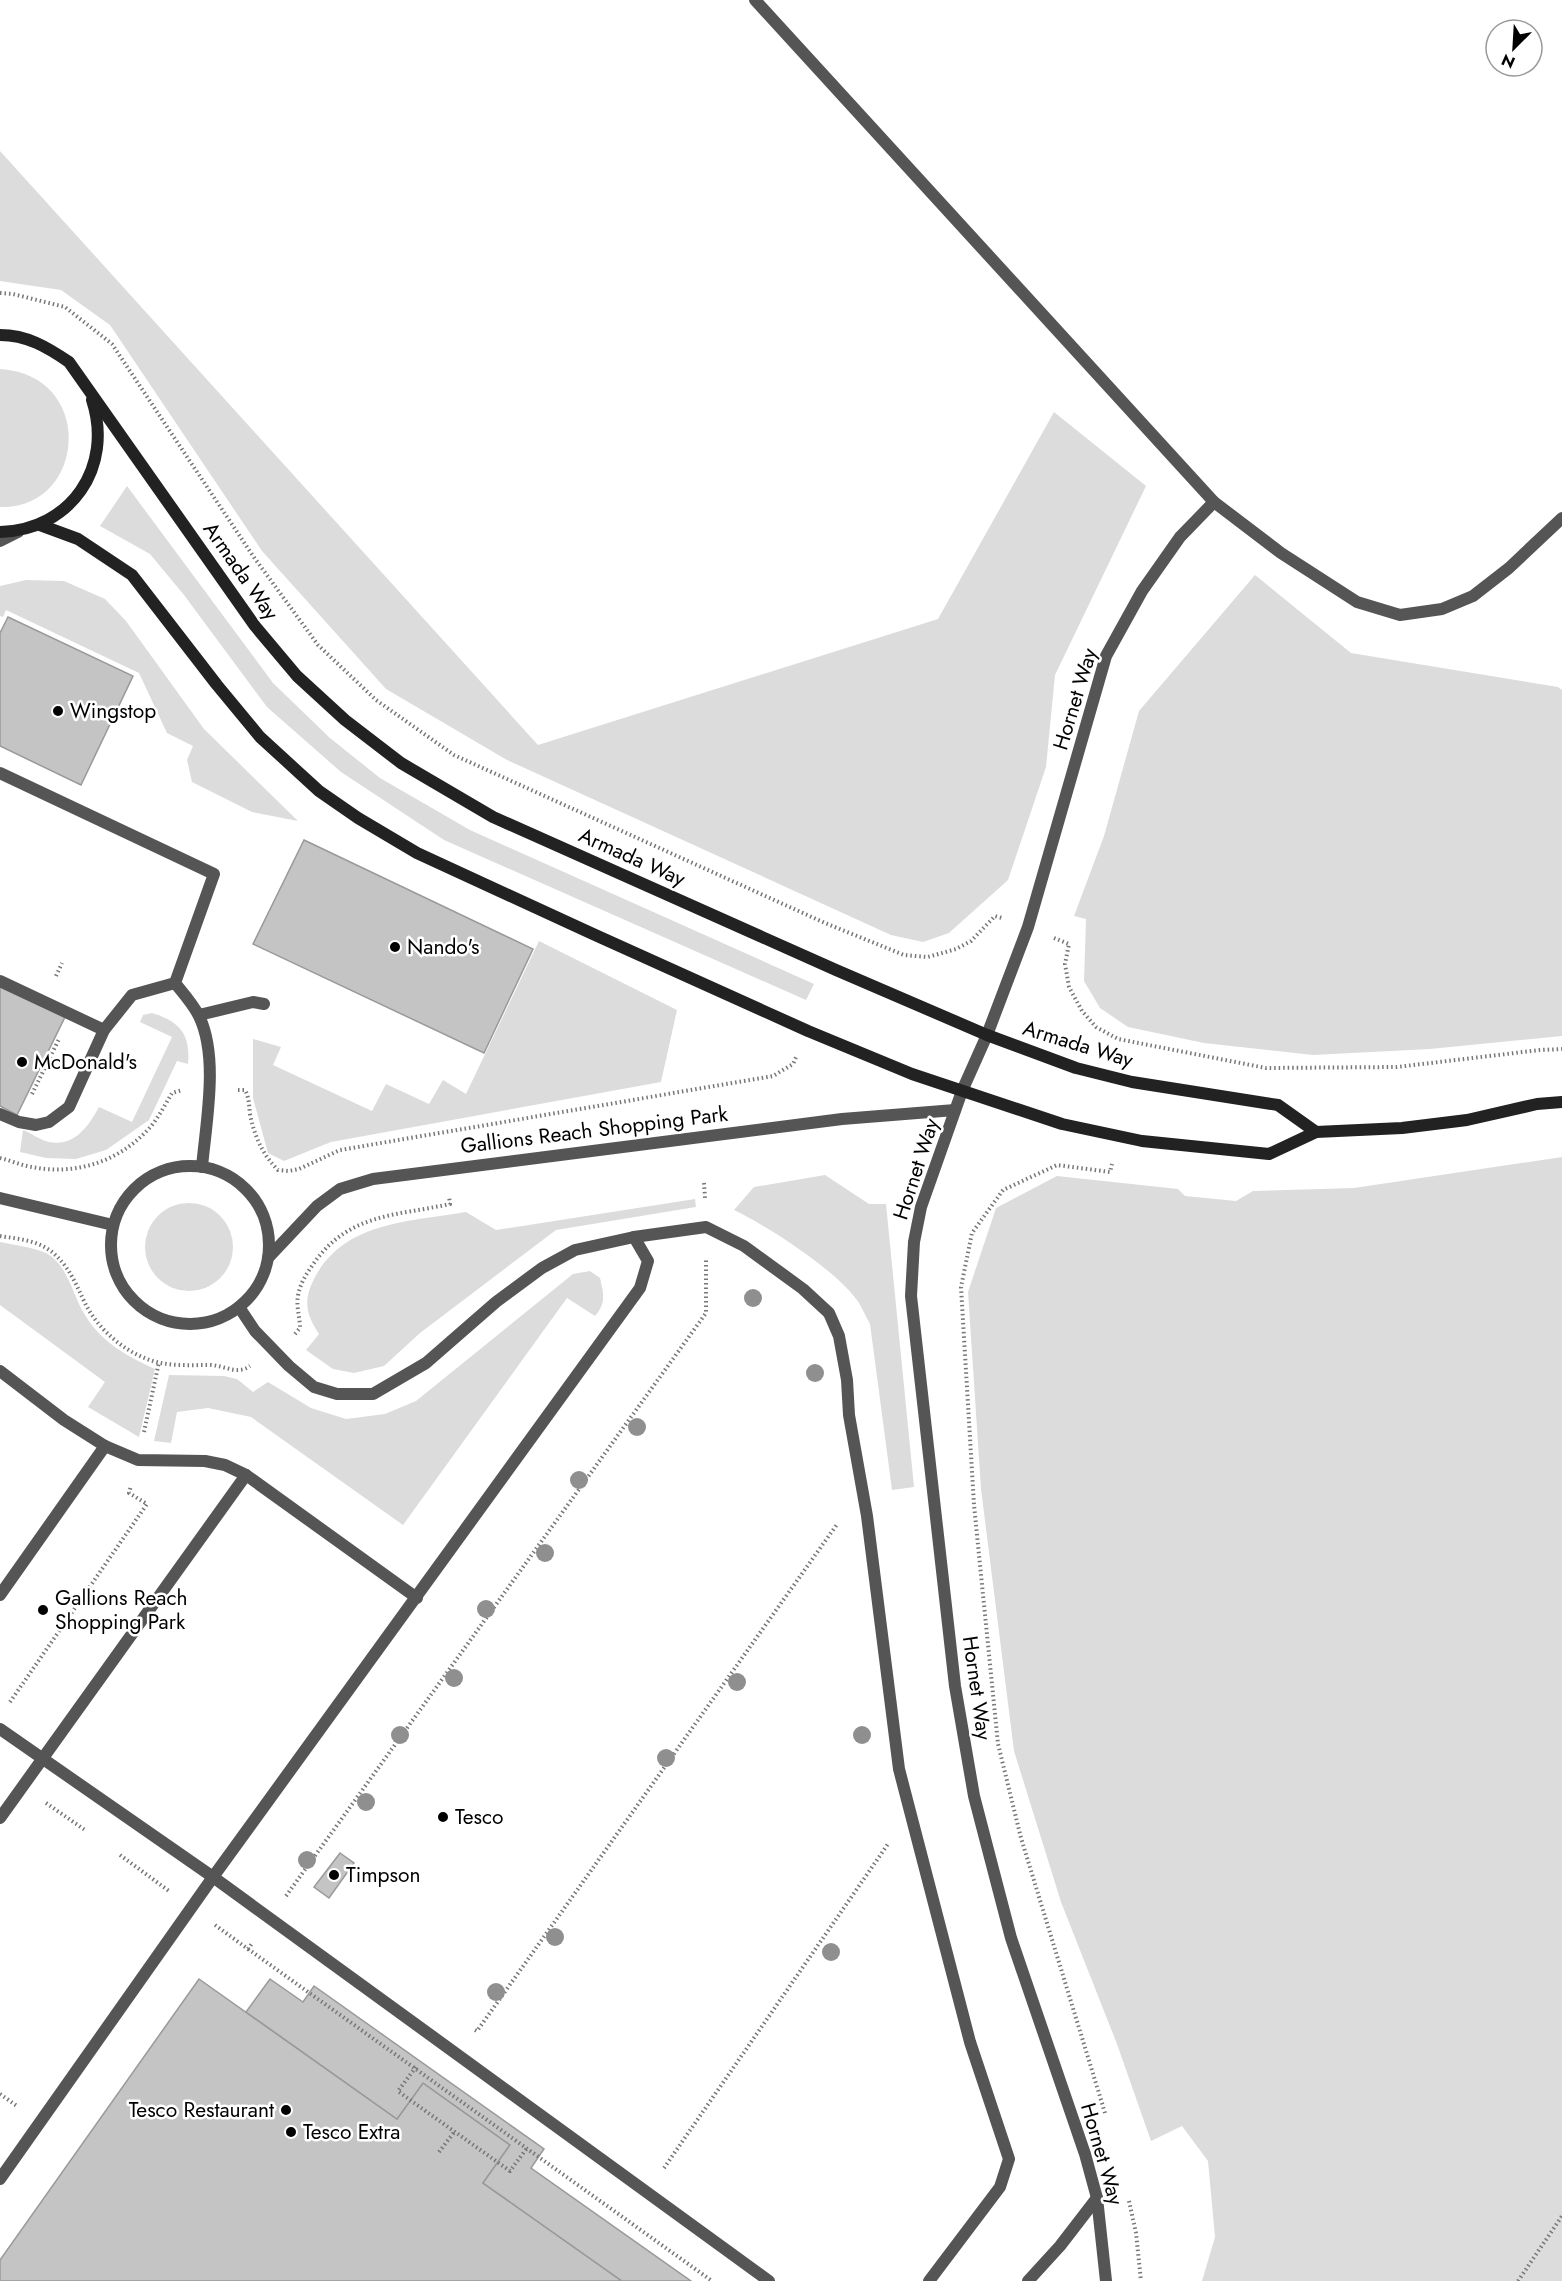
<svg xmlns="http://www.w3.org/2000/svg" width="1562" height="2281" font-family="Jost,sans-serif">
  <rect width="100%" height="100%" fill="#fff"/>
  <g fill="#dcdcdc">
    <path d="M0,151L538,745L938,619L1054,412L1146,486L1055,675L1046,767L1008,880L949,933L923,942L891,935L507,760L386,689L262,551L110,325L61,290L0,281Z"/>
    <path d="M0,369C97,375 86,510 0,507Z"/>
    <path d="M127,486L273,683L330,738L380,778L470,830L814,984L806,1000L444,840L341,772L267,707L184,595L150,554L100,526Z"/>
    <path d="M1255,575L1351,653L1558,687L1562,690V1036L1430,1049L1313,1055L1204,1043L1128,1027L1100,1008L1084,981L1086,919L1074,916L1104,836L1139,711Z"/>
    <path d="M26,580L64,581L105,599L126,621L204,729L298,821L252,812L192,782L187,760L193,746L167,733L139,673L6,610L3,617L0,616V586Z"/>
    <path d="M539,941L677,1010L661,1082L331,1142L284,1161L268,1153L253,1098V1039L281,1047L273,1065L372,1111L386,1084L429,1104L443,1080L466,1094Z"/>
    <path d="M152,1013C179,1021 191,1034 188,1064L177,1061L149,1120L106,1150L76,1159L46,1158L20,1152L23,1130C31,1133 40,1140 49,1142C74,1147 88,1127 99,1107L132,1122L172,1037L140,1022L143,1015Z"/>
    <path d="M1562,1157V2281H1202L1215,2237L1208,2161L1182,2126L1151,2141L1117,2044L1061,1902L1014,1751L981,1489L968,1292L996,1208L1057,1176L1178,1189L1185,1196L1236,1201L1253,1191L1354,1188Z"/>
    <path d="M825,1175L869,1204H886L914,1487L892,1490L870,1324C866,1317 863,1310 859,1303C838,1271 769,1227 734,1210L754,1187Z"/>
    <path d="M695,1199L696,1207L556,1230L420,1333L384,1366L354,1373L333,1369L306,1350L319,1334C306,1314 303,1301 314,1279C344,1221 409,1222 466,1212L496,1230Z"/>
    <circle cx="189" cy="1247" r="44"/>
    <path d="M0,1242C14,1245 33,1247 46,1253C69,1266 72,1295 85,1315C101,1342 128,1357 155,1369L139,1437L88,1407L105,1382L0,1305Z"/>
    <path d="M590,1271L600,1278C604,1295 606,1303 595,1316L567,1298L403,1525L251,1417L208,1408L177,1412L171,1443L154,1441L169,1375L224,1376L237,1379L253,1392L268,1382L311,1408L346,1419L385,1414L416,1401L573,1274Z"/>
  </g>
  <g fill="#c4c4c4" stroke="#999" stroke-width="1.5">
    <path d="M8,617L133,676L81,785L0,746V633Z"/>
    <path d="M304,840L533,949L484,1053L253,944Z"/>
    <path d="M0,985L65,1017L17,1115L0,1106Z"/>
    <path d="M340,1853L354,1863L329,1898L314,1887Z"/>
    <path d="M199,1979L397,2119L423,2083L510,2145L483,2183L622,2281H0V2260Z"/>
    <path d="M270,1979L303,2002L314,1986L544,2149L531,2168L691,2281H622L483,2183L510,2145L423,2083L397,2119L246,2012Z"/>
  </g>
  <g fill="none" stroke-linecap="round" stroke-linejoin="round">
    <g stroke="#777" stroke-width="4" stroke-dasharray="1.5 3" stroke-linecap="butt">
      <path d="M0,293L13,294L65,307L112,344L253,556L318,645L376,700L454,755L825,923L904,955L928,957L956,949L971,941L995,916L1002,918"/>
      <path d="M1054,938L1069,944L1065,964L1069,987L1082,1011L1096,1027L1118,1039L1266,1068L1397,1067L1540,1050L1562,1049"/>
      <path d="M56,976L62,963"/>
      <path d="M238,1090H245C249,1097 249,1105 250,1114C254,1135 262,1154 278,1170L289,1171L299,1169L340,1150L773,1076L793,1064L797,1055"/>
      <path d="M32,1094L59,1039"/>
      <path d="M0,1158C9,1160 18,1164 27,1166C74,1177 121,1162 152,1125C160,1115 166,1103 172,1093L182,1090"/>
      <path d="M704,1183L705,1198"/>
      <path d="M0,1236C18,1239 37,1240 52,1252C70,1267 76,1285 86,1305C100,1332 130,1357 161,1363C177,1366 194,1365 211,1365C226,1366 237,1375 250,1366"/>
      <path d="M295,1334L300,1328C300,1317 296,1307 298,1296C300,1283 307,1273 314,1263C349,1213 396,1216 450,1204L449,1196"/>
      <path d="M144,1432L159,1362"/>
      <path d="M10,1702L147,1504L129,1493L131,1486"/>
      <path d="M46,1803L85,1830"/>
      <path d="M120,1855L169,1891"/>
      <path d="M286,1896L706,1313V1259"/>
      <path d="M215,1925L248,1949L253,1942"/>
      <path d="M248,1949L712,2281"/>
      <path d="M475,2030L477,2031L838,1523"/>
      <path d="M416,2067L398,2091L410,2100L510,2171L527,2148"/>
      <path d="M0,2094L17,2106"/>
      <path d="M1105,2113L1021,1838L998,1744L974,1505L961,1287L972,1233L1003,1190L1057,1165L1110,1172L1112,1164"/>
      <path d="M439,2152L455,2131"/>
      <path d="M664,2168L888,1844"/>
      <path d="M1129,2201L1136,2233L1141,2281"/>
      <path d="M1518,2281L1562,2216"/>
    </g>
    <g stroke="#555" stroke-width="12">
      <path d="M755,0L1214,502L1281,553L1357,602L1400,615L1442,609L1473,596L1509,568L1562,518"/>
      <path d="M0,773L214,874L175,983C183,993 193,1004 199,1016C219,1057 206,1122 202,1167"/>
      <path d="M0,981L104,1030"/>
      <path d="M199,1015L253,1002L264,1004"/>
      <path d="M987,1035L1028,927L1106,656L1142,591L1180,537L1214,502"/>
      <path d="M0,1114L19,1122L36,1125L49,1122L69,1107L104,1030L132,995L175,983"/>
      <path d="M239,1307L255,1331L289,1366L314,1387L337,1394H373L426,1363L496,1302L542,1268L575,1250L634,1237L706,1227L744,1246L803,1289L829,1313L839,1336L847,1380L849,1415L867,1516L899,1769L970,2042L1009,2159L1000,2187L929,2281"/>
      <path d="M0,1371L64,1420L105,1446L0,1595"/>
      <path d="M105,1446L138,1460L205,1461L225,1465L246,1475L417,1598"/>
      <path d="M0,1729L213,1877L769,2281"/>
      <path d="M0,1818L246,1475"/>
      <path d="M0,2179L213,1877L640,1288L648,1261L634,1237"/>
      <path d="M1028,2281L1060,2246L1097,2198"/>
    </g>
    <g stroke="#555" stroke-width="12">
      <path d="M0,541L18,532"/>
      <path d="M987,1035L962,1091L921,1207L914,1242L911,1296L955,1686L974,1796L1011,1938L1085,2154L1097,2198L1106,2281"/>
      <circle cx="190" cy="1245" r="79"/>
      <path d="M0,1198L113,1225"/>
      <path d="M268,1258L317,1206L340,1189L373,1179L842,1119L955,1110"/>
    </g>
    <g stroke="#222" stroke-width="12">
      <path d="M0,335C27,335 47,347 69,362L255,626L297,676L345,720L401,763L493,817L836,970L987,1035L1076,1068L1132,1082L1278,1105L1316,1132"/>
      <path d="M40,525L78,539L132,575L217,685L260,737L319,791L358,818L417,853L593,934L808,1031L912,1074L1062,1124L1142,1141L1269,1154L1316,1132L1402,1128L1467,1120L1537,1104L1562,1102"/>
      <path d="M0,532C71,530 114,467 92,400"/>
    </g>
  </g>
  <g fill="#8f8f8f">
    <circle cx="753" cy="1298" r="9"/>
    <circle cx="815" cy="1373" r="9"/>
    <circle cx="637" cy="1427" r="9"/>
    <circle cx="579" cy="1480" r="9"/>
    <circle cx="545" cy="1553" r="9"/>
    <circle cx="486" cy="1609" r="9"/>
    <circle cx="454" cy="1678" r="9"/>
    <circle cx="737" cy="1682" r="9"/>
    <circle cx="400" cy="1735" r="9"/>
    <circle cx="862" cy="1735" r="9"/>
    <circle cx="666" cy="1758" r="9"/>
    <circle cx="366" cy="1802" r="9"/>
    <circle cx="307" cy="1860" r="9"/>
    <circle cx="555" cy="1937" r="9"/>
    <circle cx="831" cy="1952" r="9"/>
    <circle cx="496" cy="1992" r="9"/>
  </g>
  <g fill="#000" stroke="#fff" stroke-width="2">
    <circle cx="58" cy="711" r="6"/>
    <circle cx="395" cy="947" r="6"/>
    <circle cx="22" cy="1062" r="6"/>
    <circle cx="43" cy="1610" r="6"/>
    <circle cx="443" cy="1817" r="6"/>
    <circle cx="334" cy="1875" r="6"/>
    <circle cx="286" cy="2110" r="6"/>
    <circle cx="291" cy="2132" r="6"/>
  </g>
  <g text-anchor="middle" stroke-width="5" stroke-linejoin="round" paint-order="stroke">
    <g font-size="21" fill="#000" stroke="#fff">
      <text transform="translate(241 571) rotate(55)" y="7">Armada Way</text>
      <text transform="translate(1075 699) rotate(-73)" y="7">Hornet Way</text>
      <text transform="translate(632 857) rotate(24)" y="7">Armada Way</text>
      <text transform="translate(1078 1044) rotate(17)" y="7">Armada Way</text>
      <text transform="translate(594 1130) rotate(-7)" y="7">Gallions Reach Shopping Park</text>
      <text transform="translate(916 1169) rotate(-72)" y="7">Hornet Way</text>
      <text transform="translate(977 1688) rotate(82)" y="7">Hornet Way</text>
      <text transform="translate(1102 2154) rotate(74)" y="7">Hornet Way</text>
    </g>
    <g font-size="21" fill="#000" stroke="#fff" text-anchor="start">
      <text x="70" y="718">Wingstop</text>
      <text x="407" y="954">Nando's</text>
      <text x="34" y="1069">McDonald's</text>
      <text x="55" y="1605">Gallions Reach<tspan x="55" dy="24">Shopping Park</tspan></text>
      <text x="455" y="1824">Tesco</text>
      <text x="346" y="1882">Timpson</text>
      <text x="274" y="2117" text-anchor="end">Tesco Restaurant</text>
      <text x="303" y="2139">Tesco Extra</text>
    </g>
  </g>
  <g transform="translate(1514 48) rotate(204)"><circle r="28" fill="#ffffff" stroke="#999999" stroke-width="1.5"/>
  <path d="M0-4.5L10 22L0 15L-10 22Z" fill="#000000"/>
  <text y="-9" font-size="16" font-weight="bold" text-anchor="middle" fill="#000000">N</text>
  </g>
</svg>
